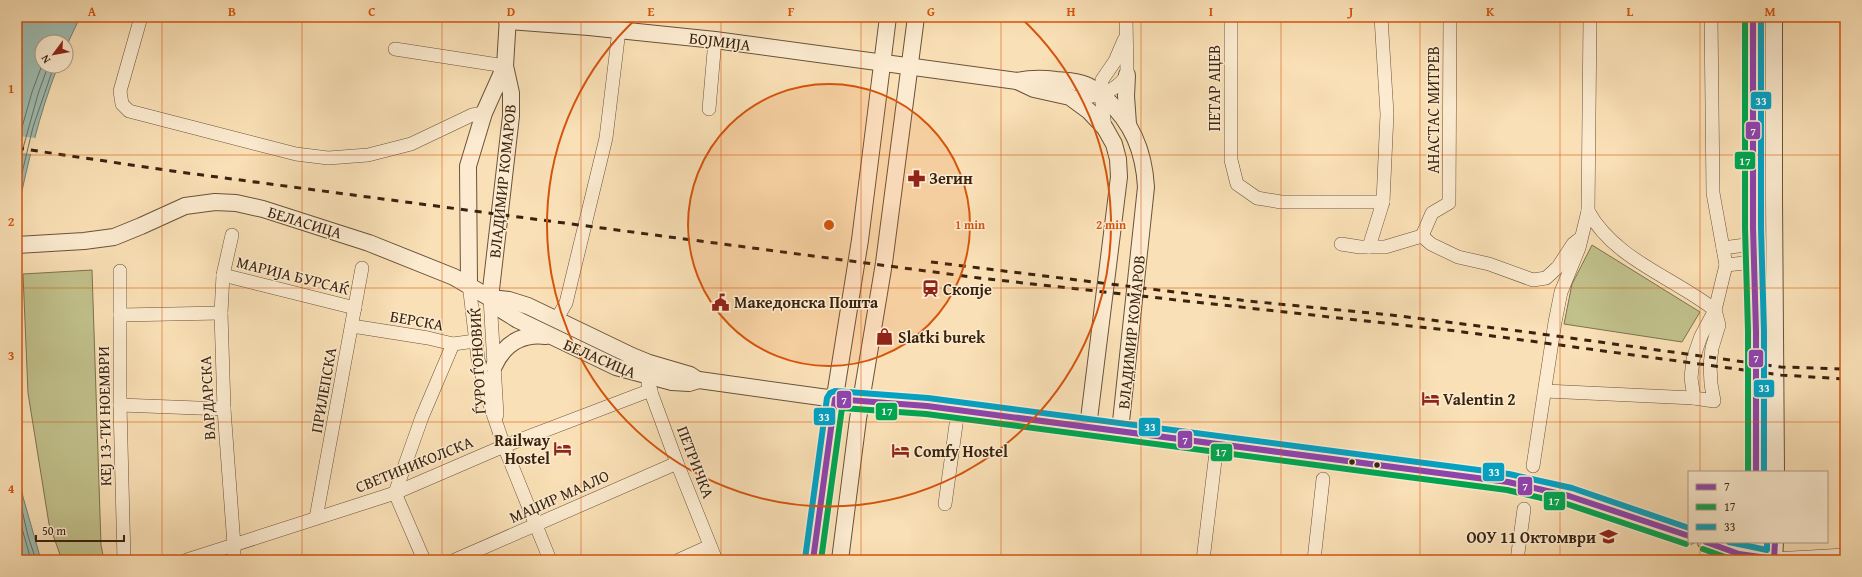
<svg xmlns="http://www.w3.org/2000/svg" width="1862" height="577" font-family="'Gentium Book Plus',serif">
  <rect width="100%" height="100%" fill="#fae0b6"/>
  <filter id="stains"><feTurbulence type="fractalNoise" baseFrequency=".005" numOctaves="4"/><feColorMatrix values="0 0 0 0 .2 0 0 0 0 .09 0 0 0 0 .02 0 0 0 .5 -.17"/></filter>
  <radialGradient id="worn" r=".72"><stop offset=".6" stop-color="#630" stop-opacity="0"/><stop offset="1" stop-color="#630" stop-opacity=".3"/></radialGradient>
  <g fill="#c1c18c" stroke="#7d724e">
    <path d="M1592,245L1700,312L1682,342L1564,324L1572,284Z"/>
    <path d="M92,270L101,545L104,560H62L49,524L28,393L23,274Z"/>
  </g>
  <g fill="#9ebdb2" stroke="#767f71">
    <path d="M17,17H80L66,47V42H42V66H58C39,114 28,163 17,213Z"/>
    <path d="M17,466L23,497L41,560H17Z"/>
  </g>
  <path fill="#fae0b6" d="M17,136L36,138L32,154L17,152Z"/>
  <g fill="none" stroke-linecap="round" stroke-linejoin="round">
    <g stroke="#6c7060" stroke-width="1">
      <path d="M17,145L32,92L42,65"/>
      <path d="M17,170L38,94L48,66"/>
      <path d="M17,194L33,127L54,66"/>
      <path d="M17,488L28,536L36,560"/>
      <path d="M17,511L31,560"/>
    </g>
    <defs>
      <g id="minor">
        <path d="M141,17L120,91L122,104L129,111L296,154L328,158L368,155L411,144L472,115L484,113"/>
        <path d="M1231,17V160L1237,184L1257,198L1281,202H1383"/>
        <path d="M395,49L505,66"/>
        <path d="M1070,97C1094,98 1113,95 1127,75L1126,17"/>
        <path d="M709,109L715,40"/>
        <path d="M1105,128L1101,95L1102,80L1115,61L1124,40"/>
        <path d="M1588,211C1615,260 1673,277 1715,310"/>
        <path d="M232,235L223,275L221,313L224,409L234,545V560"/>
        <path d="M1422,236L1432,213L1449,203L1450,17"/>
        <path d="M1341,244L1360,247H1385L1422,236L1431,244L1458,257L1489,264L1533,280L1546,278L1558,267L1573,244L1578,240"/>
        <path d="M1369,247L1383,202L1387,114L1381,17"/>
        <path d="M1723,248L1753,244"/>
        <path d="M1726,265L1754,262"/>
        <path d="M120,271V405L124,560"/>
        <path d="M223,275L355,308"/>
        <path d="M469,284L478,359L488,399L504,446L550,560"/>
        <path d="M490,298L497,415"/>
        <path d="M120,315L221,313"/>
        <path d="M556,320L566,303L606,138L619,30"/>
        <path d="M352,326L428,338L453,344L475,341"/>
        <path d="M648,384L677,463L716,560"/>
        <path d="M1545,391L1694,398L1714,401L1711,384L1710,365L1712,348L1719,325L1715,310"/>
        <path d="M1694,398L1691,378L1693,359L1701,336L1715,310L1726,265L1713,193L1711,17"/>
        <path d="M120,405L224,409"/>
        <path d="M1533,466L1555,322L1561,292L1579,248L1588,211L1590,17"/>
        <path d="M945,504L958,410"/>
        <path d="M316,518L362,268"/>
        <path d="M1774,559L1845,555"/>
        <path d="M187,560L395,493L504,446L651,390"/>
        <path d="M424,560L395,493L422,417L453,344"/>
        <path d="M455,560L677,463"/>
        <path d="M679,560L710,546"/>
        <path d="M1203,560L1217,444"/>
        <path d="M1314,560L1323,479"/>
        <path d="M1517,560L1524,509"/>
      </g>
      <g id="tertiary">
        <path d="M1753,17V228L1756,331V472"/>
        <path d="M1774,17V199L1776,472"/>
        <path d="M507,21L589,27L715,40L1017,81L1034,89L1070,97L1089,111L1105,128L1114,144L1118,159L1119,177L1088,427"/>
        <path d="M1127,75L1126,96L1128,124"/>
        <path d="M1017,81C1031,78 1042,78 1056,80C1066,81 1077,81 1086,85C1094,88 1100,94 1106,99C1133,123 1144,152 1146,187L1120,431"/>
        <path d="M17,245L84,241L114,237L141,226L185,206L215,202L236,203L263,209L369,243L454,277L490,298L502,310L518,320L616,367L672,382L689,383L699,380L835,399L927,406L1508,482L1569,496L1689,536"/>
        <path d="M469,284L468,166L484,113L505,66"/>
        <path d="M490,298L511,116V93L505,66L508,17"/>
        <path d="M490,298L509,300L528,306L632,356L649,363L690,375L696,379"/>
        <path d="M494,366C504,344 522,333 546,336"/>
        <path d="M1706,542C1730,552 1748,557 1774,559"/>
        <path d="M813,560L832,415L860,240L888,17"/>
        <path d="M840,560L858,419L884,263L916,17"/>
        <path d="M1756,560V542"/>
        <path d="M1774,560L1775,542"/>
      </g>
    </defs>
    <use href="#minor" stroke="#695239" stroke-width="14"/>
    <use href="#tertiary" stroke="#695239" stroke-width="18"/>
    <use href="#minor" stroke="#fcebd0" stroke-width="13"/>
    <use href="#tertiary" stroke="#fcebd0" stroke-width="16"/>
    <g stroke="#39230f" stroke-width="3" stroke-dasharray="7 7" stroke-linecap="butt">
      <path d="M17,148L172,171L979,278L1456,331L1781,375L1845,379"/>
      <path d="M931,262L1248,301L1391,315L1527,332L1781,367L1845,369"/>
    </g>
    <defs>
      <g id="bus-1">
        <path d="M1753,17V228L1756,331V472"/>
        <path d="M1706,542L1739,554L1774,559L1775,542"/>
        <path d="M813,560L835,399L927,406L1508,482L1569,496L1689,536"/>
      </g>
      <g id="bus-2">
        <path d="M1745,17V228L1748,331V472"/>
        <path d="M1703,549L1733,560"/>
        <path d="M821,560L842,408L926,414L1507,490L1567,504L1686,544"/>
      </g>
      <g id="bus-3">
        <path d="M1761,17V228L1764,331V472"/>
        <path d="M1729,542L1767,550V542"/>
        <path d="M805,559L827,398L830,393L835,391L928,398L1509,474L1572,488L1689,528"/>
      </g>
    </defs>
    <use href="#bus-1" stroke="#fcebd0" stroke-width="9"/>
    <use href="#bus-2" stroke="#fcebd0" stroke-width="9"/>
    <use href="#bus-3" stroke="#fcebd0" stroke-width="9"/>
    <use href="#bus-1" stroke="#8e44ad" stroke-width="6"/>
    <use href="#bus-2" stroke="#00a651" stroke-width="6"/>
    <use href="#bus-3" stroke="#03a2c4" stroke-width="6"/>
  </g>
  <path fill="none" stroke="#d6540c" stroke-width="1" stroke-opacity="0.55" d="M162,17V560M302,17V560M442,17V560M581,17V560M721,17V560M861,17V560M1001,17V560M1141,17V560M1281,17V560M1420,17V560M1560,17V560M1700,17V472M17,155H1845M17,288H1845M17,422H1845M1700,542V560"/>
  <circle cx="829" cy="225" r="141" fill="#d6540c" fill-opacity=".12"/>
  <g fill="none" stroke="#d6540c" stroke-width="2">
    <circle cx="829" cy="225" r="141"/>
    <path d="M1020 17A282 282 0 1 1 638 17"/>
  </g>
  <defs>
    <symbol id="pharmacy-bare" viewBox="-9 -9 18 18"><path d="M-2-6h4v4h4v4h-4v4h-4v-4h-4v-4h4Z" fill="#8f2418" stroke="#fcebd0" stroke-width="2.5" paint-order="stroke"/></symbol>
    <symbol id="station-bare" viewBox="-9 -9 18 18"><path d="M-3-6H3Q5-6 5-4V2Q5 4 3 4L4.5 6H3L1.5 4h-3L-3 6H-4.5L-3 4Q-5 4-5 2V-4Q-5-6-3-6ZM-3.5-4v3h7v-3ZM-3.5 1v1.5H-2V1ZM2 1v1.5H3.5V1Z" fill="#8f2418" stroke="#fcebd0" stroke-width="2.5" paint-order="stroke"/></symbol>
    <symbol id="civic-bare" viewBox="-9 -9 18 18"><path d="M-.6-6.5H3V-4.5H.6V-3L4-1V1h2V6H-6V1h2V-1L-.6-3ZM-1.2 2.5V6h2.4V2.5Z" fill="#8f2418" stroke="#fcebd0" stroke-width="2.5" paint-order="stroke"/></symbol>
    <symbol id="shop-bare" viewBox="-9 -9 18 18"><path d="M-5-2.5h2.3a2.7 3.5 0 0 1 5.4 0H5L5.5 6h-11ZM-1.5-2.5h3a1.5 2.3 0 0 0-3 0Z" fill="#8f2418" stroke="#fcebd0" stroke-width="2.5" paint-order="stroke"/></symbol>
    <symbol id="hotel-bare" viewBox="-9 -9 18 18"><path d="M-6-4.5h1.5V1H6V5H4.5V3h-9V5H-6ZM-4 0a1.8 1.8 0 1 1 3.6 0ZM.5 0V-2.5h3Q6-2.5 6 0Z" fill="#8f2418" stroke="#fcebd0" stroke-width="2.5" paint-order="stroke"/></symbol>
    <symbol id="school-bare" viewBox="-9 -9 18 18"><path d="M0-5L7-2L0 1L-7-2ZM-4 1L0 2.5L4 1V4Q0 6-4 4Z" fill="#8f2418" stroke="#fcebd0" stroke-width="2.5" paint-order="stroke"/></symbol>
  </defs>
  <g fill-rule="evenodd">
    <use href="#pharmacy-bare" x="904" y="166" width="25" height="25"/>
    <use href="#station-bare" x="918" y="276" width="25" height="25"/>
    <use href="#civic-bare" x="708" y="290" width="25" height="25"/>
    <use href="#shop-bare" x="872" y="324" width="25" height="25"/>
    <use href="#hotel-bare" x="1418" y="386" width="25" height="25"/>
    <use href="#hotel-bare" x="550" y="436" width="25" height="25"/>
    <use href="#hotel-bare" x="888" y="438" width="25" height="25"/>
    <use href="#school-bare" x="1596" y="524" width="25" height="25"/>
  </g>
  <g fill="#39230f" stroke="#fcebd0" stroke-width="1.5">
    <circle cx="1352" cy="462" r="3.5"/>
    <circle cx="1377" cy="465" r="3.5"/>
  </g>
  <g text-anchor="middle" stroke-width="3" stroke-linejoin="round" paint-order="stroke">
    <g font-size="16" fill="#39230f" stroke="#fcebd0">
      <text transform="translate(720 41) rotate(7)" y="6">БОЈМИЈА</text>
      <text transform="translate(1214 88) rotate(-90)" y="6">ПЕТАР АЦЕВ</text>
      <text transform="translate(1433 110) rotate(-90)" y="6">АНАСТАС МИТРЕВ</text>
      <text transform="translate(502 181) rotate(-84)" y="6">ВЛАДИМИР КОМАРОВ</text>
      <text transform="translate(305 222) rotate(17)" y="6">БЕЛАСИЦА</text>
      <text transform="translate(293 275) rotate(14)" y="6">МАРИЈА БУРСАЌ</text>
      <text transform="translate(417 320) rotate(10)" y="6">БЕРСКА</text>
      <text transform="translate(1131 332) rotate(-84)" y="6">ВЛАДИМИР КОМАРОВ</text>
      <text transform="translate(600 358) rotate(23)" y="6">БЕЛАСИЦА</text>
      <text transform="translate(477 361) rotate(-93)" y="6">ЃУРО ЃОНОВИЌ</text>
      <text transform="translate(323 390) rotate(-80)" y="6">ПРИЛЕПСКА</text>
      <text transform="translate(207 398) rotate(-93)" y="6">ВАРДАРСКА</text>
      <text transform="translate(104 416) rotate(-91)" y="6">КЕЈ 13-ТИ НОЕМВРИ</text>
      <text transform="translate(696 462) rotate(69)" y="6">ПЕТРИЧКА</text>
      <text transform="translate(414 464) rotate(-22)" y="6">СВЕТИНИКОЛСКА</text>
      <text transform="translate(559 496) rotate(-24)" y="6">МАЏИР МААЛО</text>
    </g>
    <g font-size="16" font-weight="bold" fill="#39230f" stroke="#fcebd0" text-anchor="start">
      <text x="929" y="184">Зегин</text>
      <text x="943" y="295">Скопје</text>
      <text x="734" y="308">Македонска Пошта</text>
      <text x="898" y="343">Slatki burek</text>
      <text x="1443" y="405">Valentin 2</text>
      <text x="550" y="446" text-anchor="end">Railway<tspan x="550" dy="18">Hostel</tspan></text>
      <text x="914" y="457">Comfy Hostel</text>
      <text x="1596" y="543" text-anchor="end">ООУ 11 Октомври</text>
    </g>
  </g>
  <circle cx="829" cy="225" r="6" fill="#d6540c" stroke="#fcebd0" stroke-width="2"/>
  <g font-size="12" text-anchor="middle" font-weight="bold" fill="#d6540c" stroke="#fcebd0" stroke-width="3" stroke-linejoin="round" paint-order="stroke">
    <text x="970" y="229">1 min</text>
    <text x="1111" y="229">2 min</text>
  </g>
  <g stroke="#fcebd0" stroke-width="1.5">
    <rect x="1750" y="91" width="22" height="19" rx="4" fill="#03a2c4"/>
    <rect x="1745" y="121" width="16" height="19" rx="4" fill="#8e44ad"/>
    <rect x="1734" y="151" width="22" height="19" rx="4" fill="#00a651"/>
    <rect x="1748" y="349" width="16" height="19" rx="4" fill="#8e44ad"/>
    <rect x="1753" y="379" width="22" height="19" rx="4" fill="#03a2c4"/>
    <rect x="836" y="390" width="16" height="19" rx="4" fill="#8e44ad"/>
    <rect x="875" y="402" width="23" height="19" rx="4" fill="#00a651"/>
    <rect x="813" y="407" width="23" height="19" rx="4" fill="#03a2c4"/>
    <rect x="1138" y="417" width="23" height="20" rx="4" fill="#03a2c4"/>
    <rect x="1177" y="430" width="16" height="19" rx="4" fill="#8e44ad"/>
    <rect x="1210" y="443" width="23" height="19" rx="4" fill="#00a651"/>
    <rect x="1482" y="462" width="23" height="20" rx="4" fill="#03a2c4"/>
    <rect x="1517" y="476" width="16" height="20" rx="4" fill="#8e44ad"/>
    <rect x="1543" y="491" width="23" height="20" rx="4" fill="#00a651"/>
  </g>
  <g font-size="11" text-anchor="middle" font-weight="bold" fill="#fff">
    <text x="1761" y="105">33</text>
    <text x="1753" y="135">7</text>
    <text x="1745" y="165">17</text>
    <text x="1756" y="362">7</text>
    <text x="1764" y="392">33</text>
    <text x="844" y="404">7</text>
    <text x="887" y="415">17</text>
    <text x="824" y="421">33</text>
    <text x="1150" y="431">33</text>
    <text x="1185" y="444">7</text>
    <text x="1221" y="456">17</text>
    <text x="1494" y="476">33</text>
    <text x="1525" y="490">7</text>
    <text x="1554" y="505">17</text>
  </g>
  <rect width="1862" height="577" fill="none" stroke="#fae0b6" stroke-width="44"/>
  <rect x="1688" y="471" width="140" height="72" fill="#fcebd0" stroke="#ae9b83"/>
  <rect x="1696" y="484" width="20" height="6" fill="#8e44ad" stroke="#ae9b83"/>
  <text x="1724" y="491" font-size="12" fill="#39230f">7</text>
  <rect x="1696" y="504" width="20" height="6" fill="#00a651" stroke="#ae9b83"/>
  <text x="1724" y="511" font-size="12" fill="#39230f">17</text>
  <rect x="1696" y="524" width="20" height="6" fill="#03a2c4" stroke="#ae9b83"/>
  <text x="1724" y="531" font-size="12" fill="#39230f">33</text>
  <g transform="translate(54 54) rotate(238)"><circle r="19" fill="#fcebd0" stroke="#ae9b83"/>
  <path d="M0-3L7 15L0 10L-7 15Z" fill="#8f2418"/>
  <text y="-6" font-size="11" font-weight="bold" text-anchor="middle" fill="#39230f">N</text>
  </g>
  <path d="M36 535v6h88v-6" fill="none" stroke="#39230f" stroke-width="2"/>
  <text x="42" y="535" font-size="12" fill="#39230f" stroke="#fcebd0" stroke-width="3" paint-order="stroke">50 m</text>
  <rect x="22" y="22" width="1818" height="533" fill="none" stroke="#d6540c" stroke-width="1.5"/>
  <g font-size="13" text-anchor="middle" font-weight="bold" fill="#d6540c">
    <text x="92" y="16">A</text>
    <text x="232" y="16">B</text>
    <text x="372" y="16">C</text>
    <text x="511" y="16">D</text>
    <text x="651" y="16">E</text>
    <text x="791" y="16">F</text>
    <text x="931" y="16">G</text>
    <text x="1071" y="16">H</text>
    <text x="1211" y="16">I</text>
    <text x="1351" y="16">J</text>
    <text x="1490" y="16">K</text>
    <text x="1630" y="16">L</text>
    <text x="1770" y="16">M</text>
    <text x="11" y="93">1</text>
    <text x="11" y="226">2</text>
    <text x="11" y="360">3</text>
    <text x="11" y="493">4</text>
  </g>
  <rect width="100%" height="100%" filter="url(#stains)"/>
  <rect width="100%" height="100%" fill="url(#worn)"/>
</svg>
